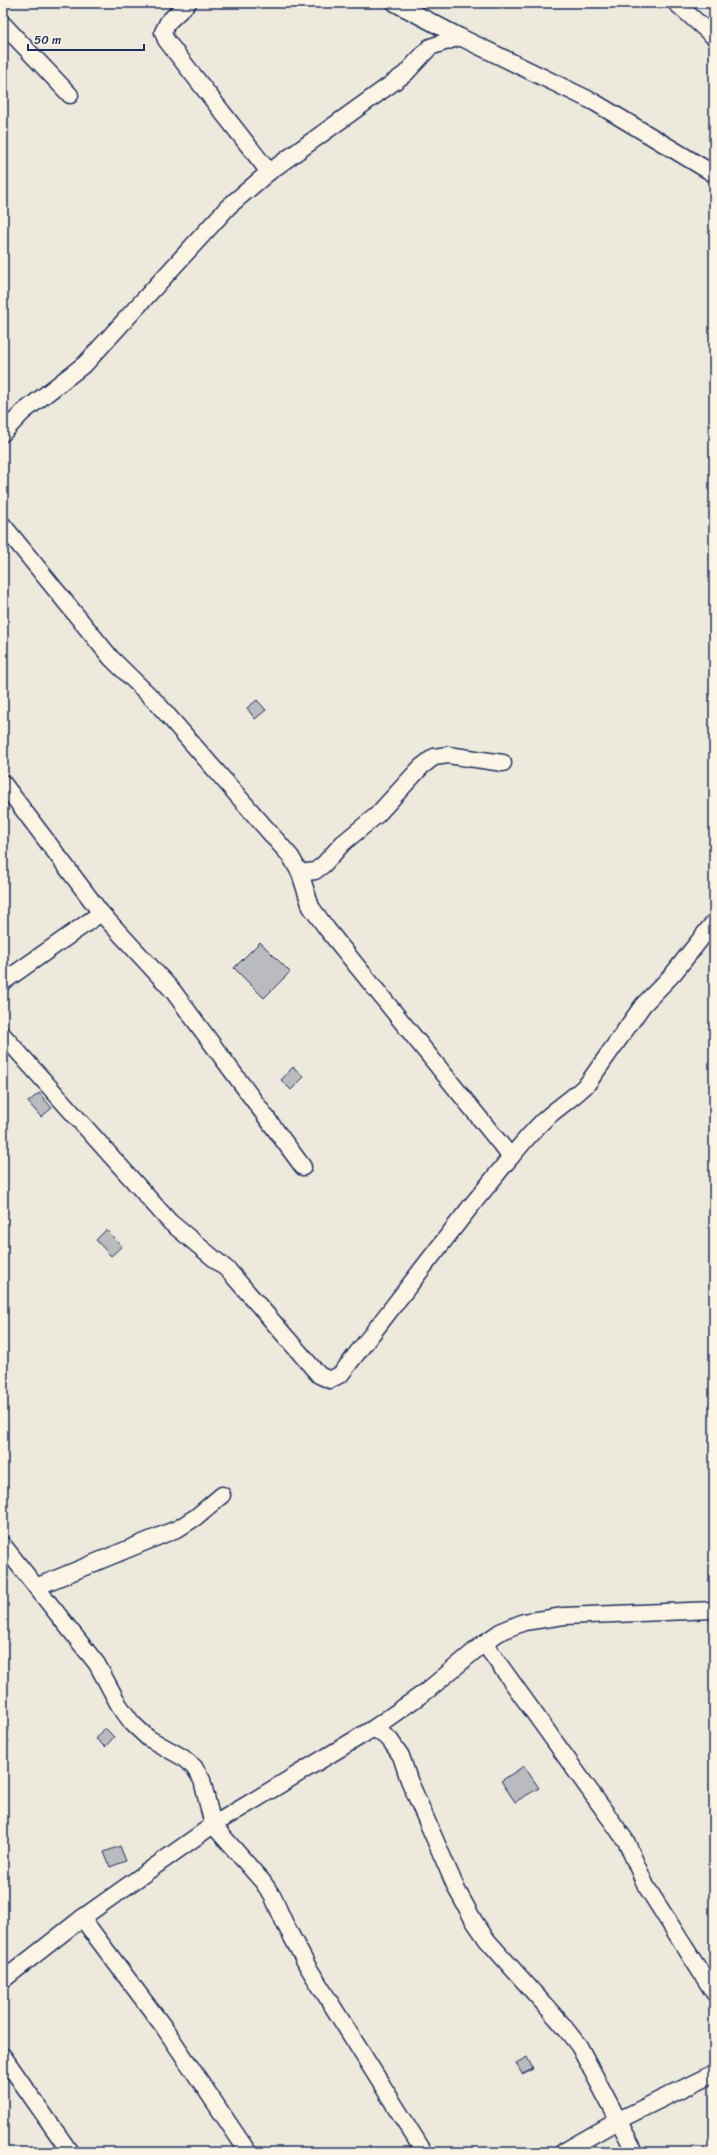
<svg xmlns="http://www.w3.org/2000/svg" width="717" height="2155" font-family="Sriracha,sans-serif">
  <rect width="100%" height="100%" fill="#eee9dd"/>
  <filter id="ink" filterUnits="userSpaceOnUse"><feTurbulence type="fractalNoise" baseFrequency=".025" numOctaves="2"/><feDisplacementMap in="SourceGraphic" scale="8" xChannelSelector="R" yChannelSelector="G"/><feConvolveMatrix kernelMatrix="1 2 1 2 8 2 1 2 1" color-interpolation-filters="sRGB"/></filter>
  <g filter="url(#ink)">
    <g fill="#babbbe" stroke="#1b2f5e">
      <path d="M257,700L266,710L255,719L247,708Z"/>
      <path d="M260,942L290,972L264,998L234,968Z"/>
      <path d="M293,1067L304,1077L291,1090L281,1080Z"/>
      <path d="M39,1093L52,1108L41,1117L28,1102Z"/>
      <path d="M106,1230L122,1246L111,1256L96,1240Z"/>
      <path d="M105,1728L114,1737L105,1747L96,1739Z"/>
      <path d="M524,1766L539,1788L515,1802L501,1781Z"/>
      <path d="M120,1846L126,1861L110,1867L104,1852Z"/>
      <path d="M527,2057L533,2069L522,2074L516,2063Z"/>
    </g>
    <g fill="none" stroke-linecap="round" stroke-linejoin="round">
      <defs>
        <g id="minor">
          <path d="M188,3L168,22L163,32L166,40L269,172"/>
          <path d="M395,3L460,37L594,102L714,174"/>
          <path d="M676,3L714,37"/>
          <path d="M3,24L70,95"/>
          <path d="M3,433L23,412L86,363L228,207L269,172L405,74L430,47L460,37"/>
          <path d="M3,525L111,658L157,703L291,857L300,873L311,907L327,929L511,1157"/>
          <path d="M3,783L101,913L173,991L303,1167"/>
          <path d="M300,873L315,871L323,865L343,843L377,815L421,767L434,757L448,755L503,763"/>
          <path d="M3,982L101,913"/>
          <path d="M3,1035L170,1222L229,1271L319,1375L330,1380L341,1374C386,1316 430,1258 475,1201C497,1175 517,1147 542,1122C556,1108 574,1098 588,1083L643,1005L673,974L714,922"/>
          <path d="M3,1545L97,1664L119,1705L132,1723L148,1738L182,1757L194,1767L202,1780L213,1825L263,1882L273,1897L285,1924L308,1967L424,2152"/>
          <path d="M36,1587L179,1528L196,1517L222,1495"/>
          <path d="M484,1643L626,1841L646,1886L714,1993"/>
          <path d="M374,1728L390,1740L401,1756L409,1780L457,1890L474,1921L487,1940L561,2023L579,2046L635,2152"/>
          <path d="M82,1918L163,2026L248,2152"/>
          <path d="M3,1980L82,1918L213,1825L374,1728L428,1690L484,1643L500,1632L524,1622L564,1616L714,1610"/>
          <path d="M3,2056L70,2152"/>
          <path d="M563,2152L619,2120L714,2073"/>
        </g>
      </defs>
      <use href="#minor" stroke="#1b2f5e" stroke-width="19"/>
      <use href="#minor" stroke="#fcf5e5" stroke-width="16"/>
    </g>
  </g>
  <rect width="717" height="2155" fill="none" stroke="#fcf5e5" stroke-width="16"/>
  <rect x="8" y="8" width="701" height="2139" fill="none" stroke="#1b2f5e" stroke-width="1.5" filter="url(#ink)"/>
  <path d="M28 44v6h116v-6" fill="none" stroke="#1b2f5e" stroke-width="2"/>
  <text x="34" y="44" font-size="12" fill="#1b2f5e" stroke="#fcf5e5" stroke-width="3" paint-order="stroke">50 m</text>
</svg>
